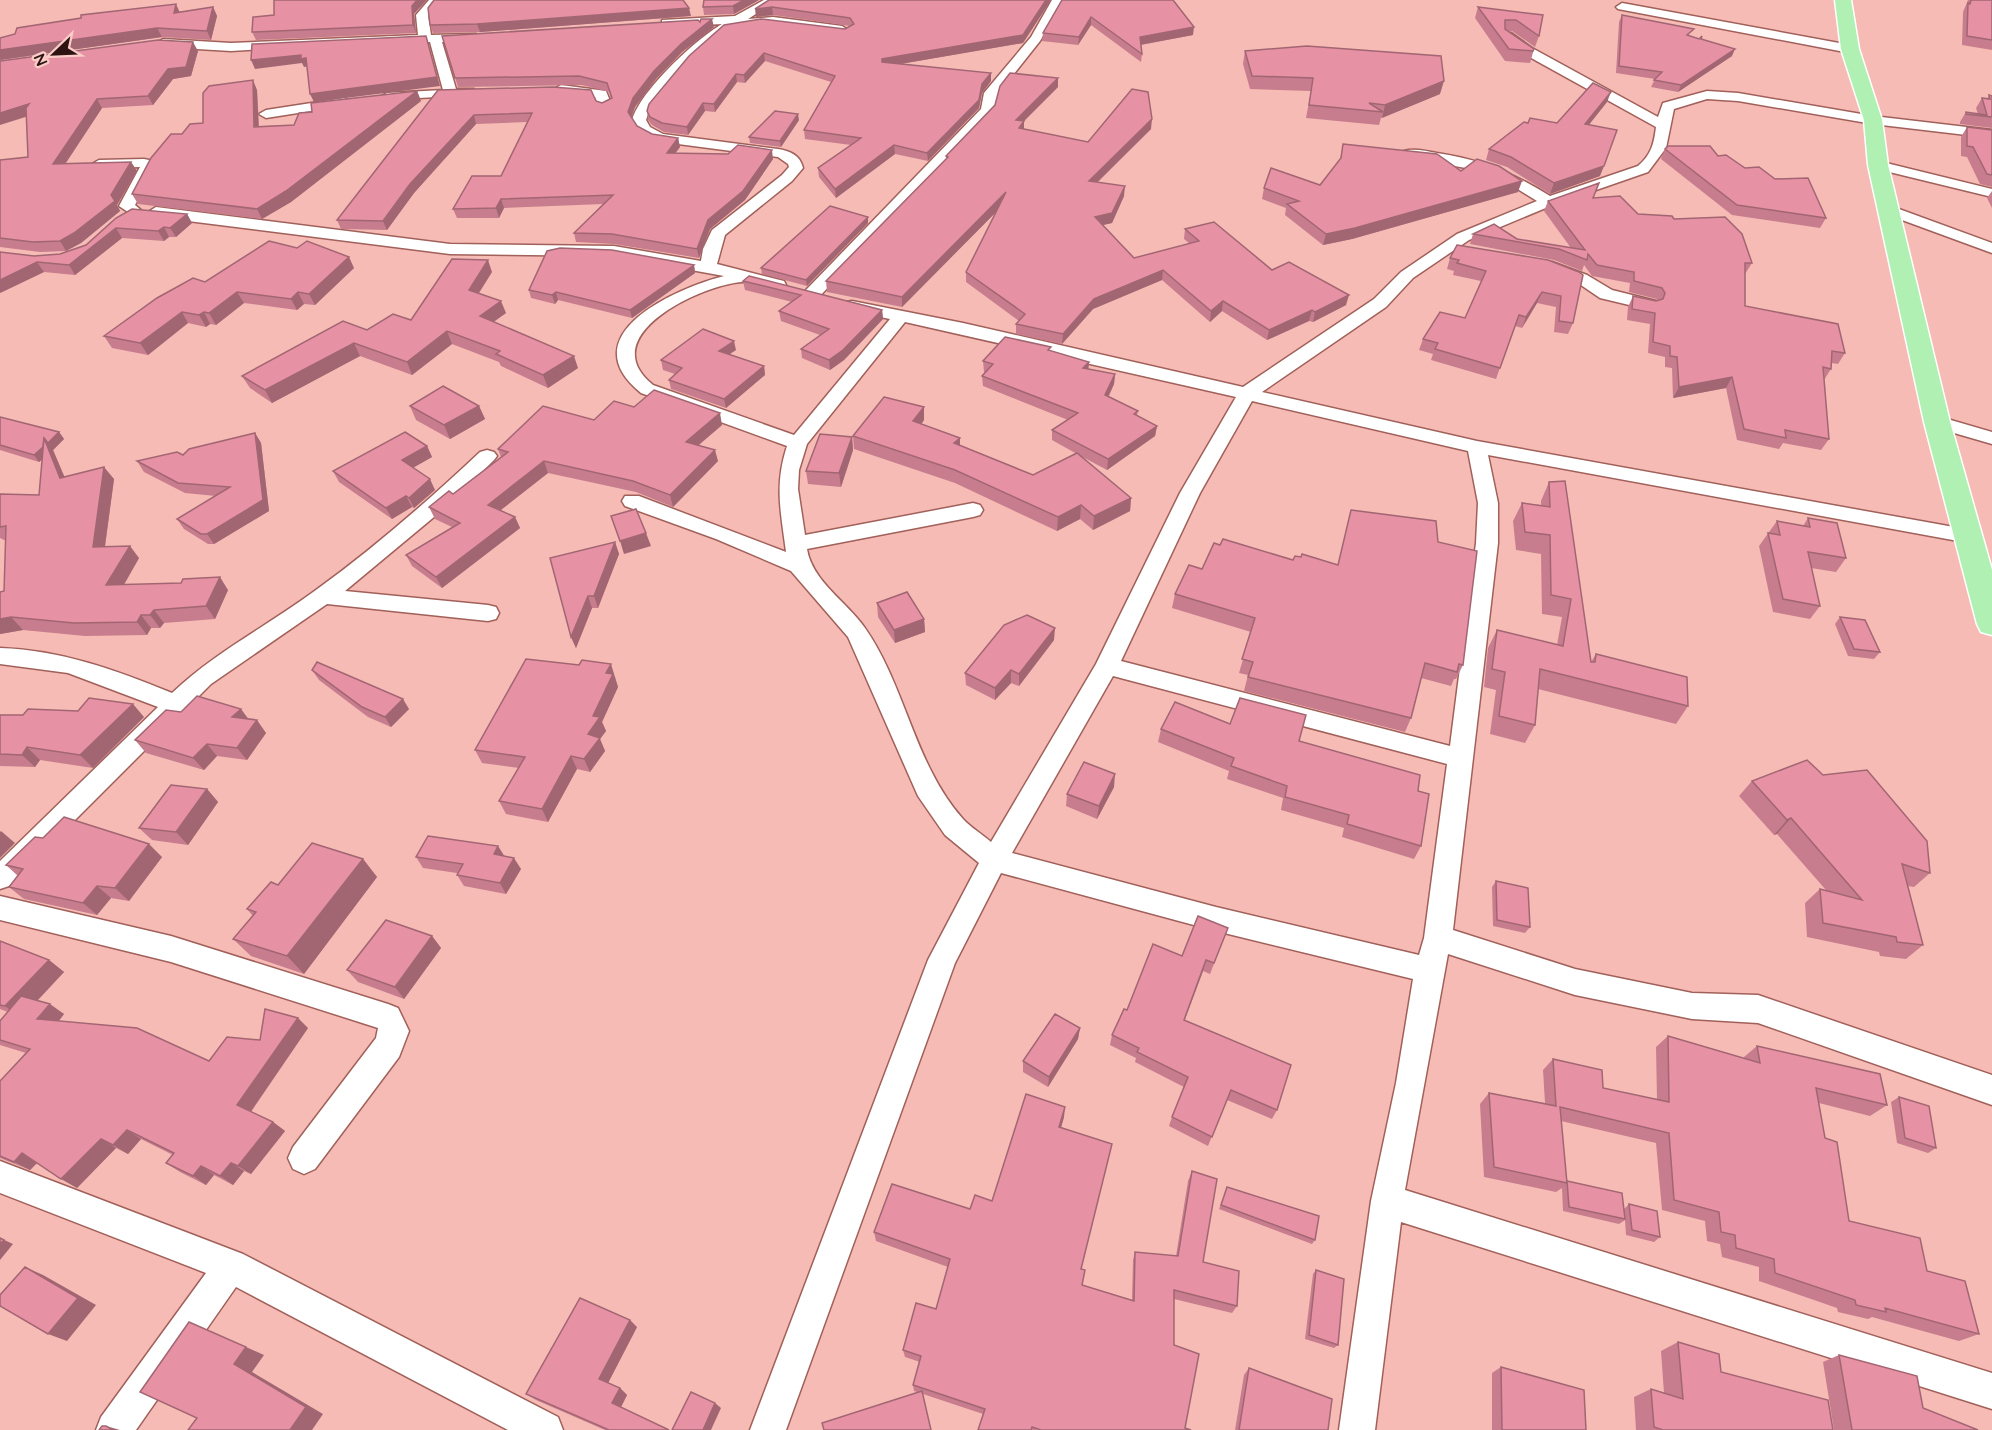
<svg xmlns="http://www.w3.org/2000/svg" width="1992" height="1430" font-family="Quicksand,sans-serif">
  <rect width="100%" height="100%" fill="#f6bbb5"/>
  <g fill="none" stroke-linecap="round" stroke-linejoin="round">
    <defs>
      <g id="minor">
        <path d="M429,0H441L428,15L431,35L476,34L482,38L476,42H442L456,89H474V95L382,100L380,97L387,93L443,90L430,42L362,43L231,51L163,47L157,43L163,39L231,43L418,35L416,15Z"/>
        <path d="M764,0H778L748,19L773,17L842,26L848,30L842,34L773,25L745,27L740,24L697,53L649,111L646,120L650,127L663,134L778,149C790,151 800,155 803,168L792,181L725,235L717,264L784,281L786,285L778,290C767,287 753,281 742,282C701,285 592,336 653,385L794,435L890,319L846,310L844,306L846,302L852,301L963,323L1243,387L1374,299L1401,272L1457,234L1537,201L1508,183L1477,170L1404,157V151C1414,148 1426,151 1437,153C1479,159 1514,173 1550,196L1638,166C1651,155 1654,144 1656,127L1524,54L1503,39V33H1511L1532,48L1658,117L1663,103L1707,91L1738,93L1873,116L1992,130V138L1873,124L1738,101L1707,99L1674,109L1666,148L1648,172L1553,205L1469,240L1413,278L1386,307L1262,392L1477,441L1976,531L1979,536L1976,541L1969,543L1488,455L1498,503V543L1453,930L1575,969L1692,993L1758,995L1992,1075V1105L1758,1023L1692,1019L1575,995L1448,954L1405,1190L1992,1373V1409L1401,1222L1375,1430H1339L1371,1201L1396,1083L1413,979L1216,931L1001,873L955,963L786,1430H750L928,960L979,863L945,835L918,796L848,637L791,571L716,539L625,506L622,501L625,496H639L786,552C781,512 774,486 787,446L641,393C569,335 677,288 724,276L614,256L450,254L156,217L148,212L156,207L450,244L614,246L701,261L703,249L712,230L782,175L789,167L788,164L778,157L655,141L640,133L632,120C641,90 695,40 722,24L666,27L662,26V20L735,16ZM905,322L1236,397L1180,493L1096,664L991,842C982,834 970,827 963,819C914,764 906,687 865,628C847,602 812,581 807,549L973,517L980,515L983,510L980,505L973,503L805,535L798,489L799,470L807,444ZM1252,401L1468,451L1478,503L1476,543L1450,746L1121,661L1200,493ZM1113,676L1447,764L1424,938L1419,955L1216,907L1012,853Z"/>
        <path d="M1052,0H1064L1040,41L998,94L993,113L818,298H806L804,294L806,290L981,109L984,93L1031,37Z"/>
        <path d="M1622,3L1850,45L1856,49L1850,53L1618,9L1616,7Z"/>
        <path d="M561,85L606,91L612,106L605,110L600,109L595,97L556,92L554,89Z"/>
        <path d="M344,98L351,102L349,105L266,118L259,114L266,110Z"/>
        <path d="M144,159L149,160L155,168L135,205L142,211L134,216L119,206L140,167L99,168L92,164L99,160Z"/>
        <path d="M1878,161L1992,189V197L1873,168L1871,165L1873,162Z"/>
        <path d="M1888,205L1992,243V253L1883,213L1880,210Z"/>
        <path d="M1552,262L1587,275L1612,290L1656,301L1658,305L1650,310L1600,298L1575,281L1546,270L1544,267Z"/>
        <path d="M1937,416L1992,432V444L1930,426L1928,422L1930,418Z"/>
        <path d="M487,450L494,452L497,456L494,460L446,507L345,591L488,605L496,607L499,613L496,619L488,621L327,604L211,684L9,886L0,889V861L158,707L68,673L0,664V648C61,650 116,670 172,693C215,652 269,625 316,590C374,548 428,501 480,452Z"/>
        <path d="M0,896L171,936L388,1004L398,1008L409,1031L399,1057L315,1169L304,1174L293,1169L288,1158L293,1147L376,1038L378,1028L171,962L0,920Z"/>
        <path d="M0,1161L243,1254L558,1417L563,1430H508L236,1287L136,1430H96L101,1417L206,1273L0,1193Z"/>
      </g>
      <path id="trunk" d="M1835,0H1851L1859,49L1882,120L1888,165L1950,422L1992,570V635L1981,632L1977,624L1924,422L1868,165L1864,120L1841,49Z"/>
    </defs>
    <use href="#minor" stroke="#a1605a" stroke-width="3"/>
    <use href="#trunk" stroke="#fff" stroke-width="3"/>
    <use href="#minor" fill="#fff" fill-rule="evenodd"/>
    <use href="#trunk" fill="#b0f0b3" fill-rule="evenodd"/>
  </g>
  <g fill="#c77d8d">
    <path d="M759,0L734,14L704,15L703,7Z"/>
    <path d="M769,0H1051L1023,43L900,64L991,81L982,93L979,108L928,161L895,154L836,198L819,177L818,168L851,145L805,139L804,130L831,82L765,61L745,83L737,82L715,112L705,111L688,135L664,132L652,125L648,120L647,111L689,56L845,29L850,26L773,15L756,17Z"/>
    <path d="M1062,0L1193,35L1141,45L1142,54L1141,62L1091,25L1078,45L1042,41L1043,33Z"/>
    <path d="M1968,0H1992V50L1962,45L1963,12Z"/>
    <path d="M213,7L217,16L211,40L162,37L0,60V38Z"/>
    <path d="M1478,7L1543,15L1539,36L1535,47L1512,31H1508L1534,49L1530,63L1505,61L1475,18Z"/>
    <path d="M414,14L416,33L256,40L252,32Z"/>
    <path d="M1622,15L1701,39L1732,56L1678,92L1651,87L1655,79L1616,73L1619,22Z"/>
    <path d="M691,16L480,32L433,33L430,25Z"/>
    <path d="M700,22L714,27L682,52L656,79L635,107L631,118L637,126L652,134L678,138L680,147L675,153L773,159L745,200L710,229L699,258L614,244L576,242L574,233L603,204L504,208L499,218H457L453,209L501,176L527,122L476,124L414,193L387,230L341,229L337,220L438,90L596,101L602,103L611,99L609,92L582,85L458,87L442,36Z"/>
    <path d="M198,51L191,76L173,79L153,105L102,108L66,163L131,162L137,171L117,205L120,211L81,243L66,251L40,252L0,247V160L28,157L26,116Z"/>
    <path d="M1245,51L1440,94L1381,118L1379,125L1306,118L1311,91L1250,89L1243,64Z"/>
    <path d="M1058,87L1024,121V129L1088,142L1151,129L1097,183L1124,196L1112,223L1103,225L1134,258L1190,244L1184,239L1185,229L1346,305L1313,322L1309,321L1267,340L1222,311L1210,322L1162,280L1093,309L1062,344L1016,334V324L1019,321L966,282V272L996,212L902,307L827,292L826,281L946,159V156Z"/>
    <path d="M257,90L259,126L294,125L312,112L417,91L421,101L291,202L262,219L138,204L132,194L182,134L203,123Z"/>
    <path d="M1989,95L1992,96V128L1960,124V122L1966,112L1978,114L1976,108L1982,98L1987,99Z"/>
    <path d="M1607,102L1588,125L1600,176L1550,194L1507,167L1486,160L1489,149L1528,123H1557Z"/>
    <path d="M799,120L781,147L750,143L749,137Z"/>
    <path d="M1967,127L1992,130V187L1980,184L1967,157L1961,156V137Z"/>
    <path d="M1343,144L1461,171L1518,192L1352,239L1323,245L1285,215L1286,208L1262,199L1264,188L1320,185L1340,160Z"/>
    <path d="M1665,149L1718,156L1745,168L1775,179L1826,218L1820,228L1732,215L1661,159Z"/>
    <path d="M1992,191V208L1987,198Z"/>
    <path d="M1593,198L1638,214L1674,219L1752,263L1745,274V306L1845,353L1838,364L1832,363L1831,369L1824,380L1829,439L1821,450L1783,443L1779,449L1737,440L1726,388L1673,398L1672,368L1665,367V357L1648,353L1650,324L1627,320L1628,307L1633,296L1656,301H1658L1657,299L1629,292L1630,283L1592,276L1584,265L1582,271L1554,260L1470,244L1473,234L1517,239L1571,248L1544,211L1548,201Z"/>
    <path d="M187,214L192,223L176,237H169L164,241L122,238L75,275L44,272L0,293L34,256L60,254L86,245L116,218Z"/>
    <path d="M868,217V223L807,286L762,274L761,268Z"/>
    <path d="M1450,258L1548,260L1573,323L1568,334L1554,332L1556,307L1537,303L1522,328L1515,326L1496,379L1431,360L1433,354L1419,350L1423,339L1465,318L1481,281L1453,275L1454,271L1447,269Z"/>
    <path d="M694,265L695,273L632,318L558,300L555,304L531,298L529,290Z"/>
    <path d="M354,268L315,305L304,304L297,310L244,303L216,325L210,324L206,327L188,323L148,355L112,348L104,336L205,282Z"/>
    <path d="M492,272L479,293L506,313L494,322L578,368L548,388L501,366L499,362L452,344L412,375L360,356L272,403L250,388L242,376L367,330L411,320Z"/>
    <path d="M743,281L882,310L883,319L844,360L830,370L802,358L801,349L820,335L781,321L779,311L792,302L745,290Z"/>
    <path d="M736,350L729,354L764,366L765,375L726,408L671,389L669,380L675,374L663,370L661,360Z"/>
    <path d="M1051,351L1089,362L1088,369L1115,374L1114,384L1109,396L1138,411L1137,416L1157,426L1155,436L1107,470L1077,454L1131,498L1130,511L1093,530L1080,519L1057,531L955,483L854,449L853,436L924,420L921,424L960,438V445L1033,475L1077,454L1052,440V430L1068,420L983,386L982,376L986,372H984L983,361Z"/>
    <path d="M410,406H479L485,419L450,439L416,420Z"/>
    <path d="M634,407L722,425L699,445L718,461L673,507L636,492L548,473L501,510L515,517L520,528L442,588L412,566L406,555L452,527L435,519L429,507L453,494L501,457L498,449Z"/>
    <path d="M0,417L59,432L64,439L53,450L64,476L114,479L105,547L139,558L124,585L228,590L215,619L164,623L160,628H151L147,635L85,636L23,630L0,634L4,591L6,540H4L0,538V494L39,495L42,460L39,462L0,450Z"/>
    <path d="M255,433L261,443L269,511L214,544H208L184,529L177,519L216,496L185,493L144,472L137,461L183,455Z"/>
    <path d="M852,437L853,450L841,487L808,484L806,471Z"/>
    <path d="M427,446L432,457L413,468L435,490L414,508L412,507L392,519L339,482L333,471Z"/>
    <path d="M1549,482L1591,662L1596,654L1688,706L1676,724L1538,689L1535,725L1525,743L1490,734L1496,690L1484,687L1488,648L1497,630L1557,645L1562,617L1542,614L1541,554L1516,550L1513,521L1522,503L1541,505V501Z"/>
    <path d="M1351,510L1438,542L1463,665L1456,679H1454L1451,686L1421,678L1411,718L1405,732L1244,691L1248,675L1239,673L1251,632L1172,608L1175,594L1202,569L1220,545L1293,560L1338,565Z"/>
    <path d="M1808,518L1846,558L1836,572L1811,568L1820,606L1810,619L1773,612L1759,546L1777,521L1803,526Z"/>
    <path d="M615,542L619,554L598,608H592L576,648L571,637L550,558Z"/>
    <path d="M877,603L924,619L925,632L895,643L878,617Z"/>
    <path d="M1840,617L1880,652L1874,659L1848,656L1835,624Z"/>
    <path d="M1054,640L1019,686L1011,683L995,700L966,685L965,673Z"/>
    <path d="M312,670L409,709L391,727L368,717L319,680Z"/>
    <path d="M616,677L615,678L618,687L602,722L606,731L600,739L605,751L590,772L577,769L548,822L506,814L499,801L519,768L482,763L475,750Z"/>
    <path d="M0,715L144,717L93,768L40,760L35,767L0,766Z"/>
    <path d="M249,719L266,733L247,760L217,756L204,770L146,753L135,740Z"/>
    <path d="M1230,724L1299,741L1418,791L1421,846L1414,859L1342,837L1344,828L1281,810L1283,798L1227,779L1229,771L1158,742L1161,729Z"/>
    <path d="M1823,775L1930,873L1914,887L1908,886L1923,945L1906,959L1880,956L1879,952L1807,937L1805,903L1820,889L1826,890L1777,834L1774,835L1739,796L1752,781Z"/>
    <path d="M1114,787L1097,819L1066,806L1067,794Z"/>
    <path d="M207,789L218,802L188,845L152,840L139,828Z"/>
    <path d="M504,856L521,869L506,894L464,886L457,875V873L423,868L416,857Z"/>
    <path d="M162,857L129,901L111,898L97,915L24,899L9,887L18,876L6,865Z"/>
    <path d="M363,859L377,877L304,974L251,956L233,939L253,916L247,909L278,885Z"/>
    <path d="M1496,881L1530,927L1525,933L1493,926L1492,887Z"/>
    <path d="M1228,928L1210,974L1203,971L1184,1020L1277,1110L1272,1119L1227,1100L1208,1146L1169,1126L1172,1117L1184,1087L1135,1062L1136,1058L1110,1045L1112,1035L1127,1010L1182,956Z"/>
    <path d="M432,936L441,948L404,999L358,982L347,970Z"/>
    <path d="M0,941L49,960L64,972L37,1001L64,1014L59,1021L209,1061L260,1040L308,1028L251,1112L273,1122L285,1131L251,1174L244,1171L233,1185L214,1175L206,1185L180,1172L166,1163L173,1155L141,1139L128,1154L116,1148L77,1188L37,1163L30,1170L0,1158V1081L26,1053L0,1045V1021L8,1012L0,1009Z"/>
    <path d="M1080,1028L1078,1039L1048,1087L1023,1072V1061Z"/>
    <path d="M1668,1036L1744,1059V1057L1757,1046L1887,1105L1870,1116L1819,1103L1825,1138L1849,1221L1927,1271L1979,1334L1959,1341L1872,1317L1868,1319L1838,1312L1837,1308L1759,1281V1267L1722,1257L1720,1244L1707,1241L1705,1221L1662,1210L1656,1143L1561,1121L1567,1181L1624,1209L1629,1204L1660,1237L1654,1242L1626,1235L1625,1220L1619,1224L1563,1211L1562,1188L1556,1192L1484,1177L1480,1104L1489,1093L1545,1103L1543,1070L1553,1059L1603,1088L1657,1100L1656,1047Z"/>
    <path d="M1899,1097L1936,1148L1928,1153L1897,1143L1891,1102Z"/>
    <path d="M1064,1117L1061,1128L1081,1269L1082,1285L1132,1300L1133,1260L1135,1252L1176,1256L1188,1181L1192,1171L1203,1262L1237,1306L1232,1313L1174,1299V1345L1185,1428L1191,1430H978L983,1414L914,1391L913,1385L920,1362L905,1357L903,1350L936,1309L948,1267L876,1241L874,1232L970,1209L992,1201Z"/>
    <path d="M1227,1187L1315,1240L1312,1244L1219,1209Z"/>
    <path d="M1316,1270L1338,1345L1334,1348L1305,1339L1313,1274Z"/>
    <path d="M637,1327L608,1383L620,1388L627,1395L621,1407L669,1430H605L536,1400L526,1394Z"/>
    <path d="M1678,1342L1721,1372L1833,1430H1636L1634,1397L1651,1389L1664,1393L1661,1351Z"/>
    <path d="M1839,1355L1923,1408L1978,1430H1834L1823,1362Z"/>
    <path d="M1501,1367L1586,1430H1492V1373Z"/>
    <path d="M1249,1368L1328,1430H1235L1244,1375Z"/>
  </g>
  <g fill="#a26673">
    <path d="M417,0H427L414,14L416,33L413,25L412,6Z"/>
    <path d="M744,0H759L734,14L733,6Z"/>
    <path d="M1046,0H1051L1023,43L883,67L882,59Z"/>
    <path d="M176,4L180,13H174Z"/>
    <path d="M213,7L217,16L211,40L207,31Z"/>
    <path d="M772,7L773,15L756,17L755,9Z"/>
    <path d="M689,8L691,16L480,32L477,24Z"/>
    <path d="M1091,17V25L1078,45L1079,37Z"/>
    <path d="M712,19L714,27L682,52L656,79L635,107L630,121L628,112L633,98L654,71L681,44Z"/>
    <path d="M1194,27L1193,35L1139,45L1140,37Z"/>
    <path d="M157,28L162,37L0,60V50Z"/>
    <path d="M426,36L440,86L314,102L310,94Z"/>
    <path d="M193,42L198,51L191,76L173,79L153,105L148,96L168,69Z"/>
    <path d="M1735,49L1732,56L1678,92L1681,85Z"/>
    <path d="M764,53L765,61L745,83L744,75Z"/>
    <path d="M301,55L306,58L310,66L304,67L302,63L255,69L251,60Z"/>
    <path d="M991,73V81L982,93L979,108L928,161L927,153Z"/>
    <path d="M736,74L737,82L715,112L714,104Z"/>
    <path d="M1058,78V87L1016,129V120Z"/>
    <path d="M253,80L257,90L259,137L254,127Z"/>
    <path d="M1444,81L1440,94L1382,118L1385,105Z"/>
    <path d="M417,91L421,101L291,202L262,219L257,209Z"/>
    <path d="M1611,92L1607,102L1581,135L1585,124Z"/>
    <path d="M97,99L102,108L59,173L53,164Z"/>
    <path d="M703,103L705,111L688,135L687,127Z"/>
    <path d="M29,104L35,114L0,125V113Z"/>
    <path d="M798,114L799,120L781,147L780,141Z"/>
    <path d="M474,115L476,124L414,193L387,230L383,221L410,184Z"/>
    <path d="M1152,119L1151,129L1088,191L1089,181Z"/>
    <path d="M1024,121V131L1019,128Z"/>
    <path d="M678,138L680,147L669,162L667,153Z"/>
    <path d="M894,145L895,154L836,198L835,189Z"/>
    <path d="M772,150L773,159L745,200L710,229L699,258L697,249L708,220Z"/>
    <path d="M131,162L137,171L117,205L111,195Z"/>
    <path d="M1604,166L1600,176L1550,194L1554,183Z"/>
    <path d="M1522,181L1518,192L1352,239L1323,245L1326,234Z"/>
    <path d="M1125,186L1124,196L1112,223L1094,227L1095,217Z"/>
    <path d="M1006,192V202L902,307V297Z"/>
    <path d="M501,199L504,208L499,218L496,208Z"/>
    <path d="M115,201L120,211L81,243L66,251L60,241Z"/>
    <path d="M187,214L192,223L176,237L170,228Z"/>
    <path d="M868,217V223L807,286L806,280Z"/>
    <path d="M164,227L169,237L164,241L158,231Z"/>
    <path d="M116,228L122,238L75,275L69,265Z"/>
    <path d="M349,257L354,268L315,305L309,294Z"/>
    <path d="M488,260L492,272L473,302L469,290Z"/>
    <path d="M37,262L44,272L0,293V280Z"/>
    <path d="M694,265L695,273L632,318L630,310Z"/>
    <path d="M1163,270L1162,280L1093,309L1062,344L1063,334L1094,299Z"/>
    <path d="M237,292L244,303L216,325L209,313Z"/>
    <path d="M298,292L304,304L297,310L291,299Z"/>
    <path d="M556,292L558,300L555,304L552,295Z"/>
    <path d="M1542,292L1537,303L1522,328L1526,317Z"/>
    <path d="M1349,295L1346,305L1313,322L1315,312Z"/>
    <path d="M501,301L506,313L484,328L480,316Z"/>
    <path d="M1223,301L1222,311L1210,322L1211,311Z"/>
    <path d="M882,310L883,319L844,360L830,370L829,360Z"/>
    <path d="M1312,310L1309,321L1267,340L1269,330Z"/>
    <path d="M182,312L188,323L148,355L140,343Z"/>
    <path d="M204,312L210,324L206,327L199,315Z"/>
    <path d="M447,331L452,344L412,375L407,362Z"/>
    <path d="M734,341L736,350L721,360L719,351Z"/>
    <path d="M354,343L360,356L272,403L265,390Z"/>
    <path d="M574,356L578,368L548,388L543,375Z"/>
    <path d="M1089,362L1088,372L1083,368Z"/>
    <path d="M764,366L765,375L726,408L724,399Z"/>
    <path d="M1115,374L1114,384L1104,405L1105,395Z"/>
    <path d="M1732,377L1726,388L1673,398L1679,387Z"/>
    <path d="M479,406L485,419L450,439L444,425Z"/>
    <path d="M924,407V420L914,435L913,421Z"/>
    <path d="M720,413L722,425L689,453L686,442Z"/>
    <path d="M1157,426L1155,436L1107,470L1108,459Z"/>
    <path d="M59,432L64,439L53,450L70,490L60,478L50,452L39,462L34,455L44,438Z"/>
    <path d="M255,433L261,443L269,511L214,544L207,534Z"/>
    <path d="M852,437L853,450L841,487L839,473Z"/>
    <path d="M960,438V451L954,443Z"/>
    <path d="M427,446L432,457L407,471L402,460Z"/>
    <path d="M715,450L718,461L673,507L670,495Z"/>
    <path d="M544,461L548,473L493,516L488,505Z"/>
    <path d="M104,467L114,479L103,560L93,547Z"/>
    <path d="M430,479L435,490L414,508L409,498Z"/>
    <path d="M406,496L412,507L392,519L386,508Z"/>
    <path d="M1131,498L1130,511L1093,530L1094,516Z"/>
    <path d="M1081,505L1080,519L1057,531L1058,517Z"/>
    <path d="M515,517L520,528L442,588L436,577Z"/>
    <path d="M646,533L651,546L624,554L620,541Z"/>
    <path d="M615,542L619,554L598,608L594,596Z"/>
    <path d="M130,546L139,558L116,598L106,585Z"/>
    <path d="M220,577L228,590L215,619L206,606Z"/>
    <path d="M588,596L592,608L576,648L571,637Z"/>
    <path d="M154,610L164,623L160,628L150,615Z"/>
    <path d="M141,615L151,628L147,635L137,622Z"/>
    <path d="M11,617L23,630L0,634V619Z"/>
    <path d="M924,619L925,632L895,643L894,630Z"/>
    <path d="M1055,628L1054,640L1019,686V674Z"/>
    <path d="M611,664L618,687L602,722L606,731L600,739L605,751L590,772L584,759L588,734L606,673Z"/>
    <path d="M1011,670V683L995,700V688Z"/>
    <path d="M403,699L409,709L391,727L385,717Z"/>
    <path d="M133,704L144,717L93,768L80,755Z"/>
    <path d="M241,709L250,721L232,717Z"/>
    <path d="M257,720L266,733L247,760L237,748Z"/>
    <path d="M207,744L217,756L204,770L193,758Z"/>
    <path d="M27,747L40,760L35,767L22,755Z"/>
    <path d="M571,756L577,769L548,822L542,809Z"/>
    <path d="M1115,774L1114,787L1097,819L1099,806Z"/>
    <path d="M207,789L218,802L188,845L176,832Z"/>
    <path d="M1791,818L1777,834L1774,835L1787,820Z"/>
    <path d="M1,831L15,843L0,858V832Z"/>
    <path d="M149,844L162,857L129,901L115,888Z"/>
    <path d="M498,846L505,857L494,854Z"/>
    <path d="M514,858L521,869L506,894L500,883Z"/>
    <path d="M363,859L377,877L304,974L287,956Z"/>
    <path d="M97,886L111,898L97,915L83,903Z"/>
    <path d="M432,936L441,948L404,999L395,987Z"/>
    <path d="M49,960L64,972L21,1018L5,1006Z"/>
    <path d="M1206,960L1203,971L1181,1030L1184,1020Z"/>
    <path d="M50,1004L64,1014L52,1029L37,1019Z"/>
    <path d="M298,1018L308,1028L249,1114L237,1105Z"/>
    <path d="M1080,1028L1078,1039L1048,1087L1049,1077Z"/>
    <path d="M1065,1107L1064,1117L1058,1137L1059,1127Z"/>
    <path d="M273,1122L285,1131L251,1174L238,1166Z"/>
    <path d="M127,1130L141,1139L128,1154L113,1145Z"/>
    <path d="M101,1139L116,1148L77,1188L61,1179Z"/>
    <path d="M22,1153L38,1162L30,1170L14,1162Z"/>
    <path d="M231,1163L244,1171L233,1185L220,1176Z"/>
    <path d="M201,1166L214,1175L206,1185L193,1176Z"/>
    <path d="M0,1238L13,1244L0,1260Z"/>
    <path d="M25,1267L43,1275L96,1305L67,1341L48,1334Z"/>
    <path d="M630,1320L637,1327L607,1385L599,1379Z"/>
    <path d="M246,1347L264,1355L252,1372L323,1414L312,1430H290L234,1364Z"/>
    <path d="M620,1388L627,1395L620,1409L612,1403Z"/>
    <path d="M715,1403L721,1408L711,1430H703Z"/>
    <path d="M106,1426L120,1430H113Z"/>
  </g>
  <g fill="#e791a4" stroke="#a26673" stroke-width="1.5">
    <path d="M274,0H417L412,6L413,25L252,32L253,17L274,15Z"/>
    <path d="M434,0H683L689,8L477,24L430,25L428,8Z"/>
    <path d="M704,0H744L733,6L703,7Z"/>
    <path d="M769,0H1046L1023,35L882,59V62L991,73L982,84L979,100L927,153L894,145L835,189L818,168L861,138L804,130L835,76L764,53L744,75L736,74L714,104L703,103L687,127L662,123L650,117L647,111L649,104L689,56L724,25L761,19L845,29L854,24L850,18L772,7L755,9Z"/>
    <path d="M1062,0H1173L1194,27L1140,37L1142,54L1091,17L1079,37L1043,33Z"/>
    <path d="M1971,0H1992V40L1967,36L1968,3L1970,4Z"/>
    <path d="M176,4L174,13L213,7L207,31L157,28L0,50V38L15,34L17,28L81,18V15Z"/>
    <path d="M1478,7L1543,15L1539,36L1516,20H1505V29L1534,49L1533,51L1509,49Z"/>
    <path d="M1622,15L1694,29L1687,35L1699,39L1702,36L1701,39L1735,49L1681,85L1654,80L1662,72L1619,66Z"/>
    <path d="M701,19H712L681,44L654,71L633,98L628,112L637,126L652,134L678,138L667,153L728,154L738,145L772,150L743,191L708,220L697,249L612,234L574,233L613,195L501,199L496,208L453,209L472,176H501L532,113L474,115L410,184L383,221L337,220L438,90L553,87L591,90L596,101L602,103L612,98L607,83L579,76L455,78L442,36L698,20L700,22Z"/>
    <path d="M426,36L437,77L310,94L306,58L301,59V55L251,60L252,44Z"/>
    <path d="M158,40L193,42L186,67L168,69L148,96L97,99L53,164L131,162L111,195L115,201L74,233L60,241L33,242L0,238V160L28,157L26,108L29,104L0,113V61Z"/>
    <path d="M1307,46L1441,56L1444,81L1385,105L1369,103L1383,112L1309,105L1313,78L1252,76L1245,51Z"/>
    <path d="M1010,73L1058,78L1016,120L1024,121L1019,128L1088,142L1132,89L1148,92L1152,119L1089,181L1125,186L1112,213L1095,217L1134,258L1199,241L1185,229L1214,222L1272,270L1289,262L1349,295L1315,312L1312,310L1269,330L1223,301L1211,311L1163,270L1094,299L1063,334L1016,324L1025,314L966,272L1006,192L902,297L826,281L948,157L946,156L995,105L1000,86Z"/>
    <path d="M253,80L254,127L294,125L299,113L312,112L311,103L417,91L286,191L257,209L132,194L151,158L171,134H182L190,124L203,123V93L209,86Z"/>
    <path d="M1593,83L1611,92L1585,124L1617,130L1604,166L1554,183L1511,157L1489,149L1524,122L1528,123L1530,118L1557,123Z"/>
    <path d="M1989,95L1992,96V117L1966,114V112L1987,115L1982,98L1990,99Z"/>
    <path d="M775,111L798,114L780,141L749,137Z"/>
    <path d="M1967,127L1992,130V175L1987,174L1973,147L1967,146Z"/>
    <path d="M1343,144L1437,154L1461,171L1477,159L1499,166L1522,181L1355,228L1326,234L1287,204L1299,201L1264,188L1271,168L1320,185L1341,158Z"/>
    <path d="M1668,146H1710L1718,156L1726,155L1745,168L1759,167L1775,179L1808,178L1826,218L1737,205L1665,149Z"/>
    <path d="M1599,183L1593,198L1620,196L1638,214L1672,216L1674,219L1725,217L1742,234L1752,263H1745V306L1838,324L1845,353L1832,351L1831,369L1823,367L1829,439L1785,430L1786,438L1744,429L1732,377L1679,387L1677,357L1670,356V346L1653,342L1655,313L1632,309L1633,296L1656,301L1663,299L1665,293L1662,288L1634,281V272L1597,265L1588,254L1587,260L1559,249L1473,234L1494,224L1517,239L1585,250L1548,201Z"/>
    <path d="M830,206L868,217L806,280L761,268Z"/>
    <path d="M132,209L187,214L170,228L164,227L158,231L116,228L69,265L37,262L0,280V252L34,256L60,254L86,245L116,218Z"/>
    <path d="M269,241L297,248L307,241L349,257L309,294L298,292L291,299L237,292L209,313L204,312L199,315L182,312L140,343L104,336L157,298L193,278L205,282Z"/>
    <path d="M1457,245L1548,260L1579,272L1583,275L1573,323L1559,321L1561,296L1542,292L1526,317L1519,315L1500,368L1435,349L1438,343L1423,339L1440,312L1465,318L1486,271L1457,263L1459,260L1450,258Z"/>
    <path d="M560,248L612,250L694,265L630,310L556,292L552,295L529,290L547,251Z"/>
    <path d="M452,259L488,260L469,290L501,301L480,316L574,356L543,375L496,354L500,351L447,331L407,362L354,343L265,390L242,376L343,321L367,330L393,314L411,320Z"/>
    <path d="M749,276L882,310L843,350L829,360L801,349L829,329L779,311L801,295L743,281Z"/>
    <path d="M703,329L734,341L719,351L764,366L724,399L669,380L682,368L661,360Z"/>
    <path d="M1005,337L1051,347L1048,350L1089,362L1083,368L1115,374L1105,395L1138,411L1134,414L1157,426L1108,459L1052,430L1078,413L982,376L993,364L983,361Z"/>
    <path d="M443,386L479,406L444,425L410,406Z"/>
    <path d="M654,390L720,413L686,442L715,450L670,495L633,481L544,461L488,505L515,517L436,577L406,555L460,523L429,507L449,491L453,494L508,452L498,449L543,406L594,420L614,401L634,407Z"/>
    <path d="M884,397L924,407L913,421L960,438L954,443L1033,475L1077,453L1131,498L1094,516L1081,505L1058,517L955,470L853,436Z"/>
    <path d="M0,417L59,432L48,443L44,438L43,447L34,455L0,445Z"/>
    <path d="M405,432L427,446L402,460L430,479L409,498L406,496L386,508L333,471Z"/>
    <path d="M255,433L263,500L207,534H201L177,519L230,487L178,483L137,461L177,452L183,455L189,449Z"/>
    <path d="M820,434L852,437L839,473L806,471Z"/>
    <path d="M44,438L60,478L104,467L93,547L130,546L106,585L181,583L183,579L220,577L206,606L154,610L150,615H141L137,622L74,623L11,617L0,619V592L4,591L6,526L0,527V494L39,495Z"/>
    <path d="M1565,481L1591,662H1595L1596,654L1687,677L1688,706L1540,669L1535,725L1499,716L1505,672L1492,669L1497,630L1563,646L1571,599L1551,595L1550,535L1525,532L1522,503L1550,507L1549,482Z"/>
    <path d="M636,509L646,533L620,541L611,516Z"/>
    <path d="M1351,510L1436,521L1438,542L1477,551L1463,665L1459,664L1457,672L1425,663L1411,718L1248,677L1253,662L1242,659L1255,618L1175,594L1189,565L1202,569L1214,543L1220,545L1223,539L1293,560L1295,556L1301,557L1302,554L1338,565Z"/>
    <path d="M1808,518L1837,523L1846,558L1808,552L1820,606L1783,599L1768,533L1780,535L1777,521L1810,527Z"/>
    <path d="M615,542L594,596H588L571,637L550,558Z"/>
    <path d="M907,592L924,619L894,630L877,603Z"/>
    <path d="M1027,615L1055,628L1019,674L1011,670L995,688L965,673L1004,625Z"/>
    <path d="M1840,617L1865,620L1880,652L1854,649Z"/>
    <path d="M526,659L579,665L582,660L611,664L606,673L613,674L593,716L600,717L588,734L600,738L584,759L571,756L542,809L499,801L525,757L475,750Z"/>
    <path d="M317,662L403,699L385,717L362,707L312,670Z"/>
    <path d="M197,696L241,709L232,717L257,720L237,748L207,744L193,758L135,740L166,710L181,712Z"/>
    <path d="M89,698L133,704L80,755L27,747L22,755L0,754V715H23L28,709L78,711Z"/>
    <path d="M1240,698L1306,715L1299,741L1420,775L1418,791L1429,794L1421,846L1347,824L1349,815L1285,797L1287,786L1231,766L1234,758L1161,729L1175,702L1230,724Z"/>
    <path d="M1807,760L1823,775L1867,770L1927,841L1930,873L1902,864L1923,945L1897,942L1896,937L1823,923L1820,889L1862,900L1791,818L1787,820L1752,781Z"/>
    <path d="M1084,762L1115,774L1099,806L1067,794Z"/>
    <path d="M171,785L207,789L176,832L139,828Z"/>
    <path d="M64,817L149,844L115,888L97,886L83,903L9,887L23,869L6,865L35,837L43,838Z"/>
    <path d="M428,836L498,846L494,854L514,858L500,883L457,875L463,864L416,857Z"/>
    <path d="M312,843L363,859L287,956L233,939L256,912L247,909L271,882L278,885Z"/>
    <path d="M1496,881L1528,888L1530,927L1497,920Z"/>
    <path d="M1198,916L1228,928L1214,963L1206,960L1184,1020L1291,1065L1277,1110L1231,1090L1212,1137L1172,1117L1188,1077L1137,1052L1139,1048L1112,1035L1124,1009L1127,1010L1153,944L1182,956Z"/>
    <path d="M386,920L432,936L395,987L347,970Z"/>
    <path d="M0,941L49,960L5,1006L0,1005Z"/>
    <path d="M21,996L50,1004L37,1019L137,1028L209,1061L227,1037L260,1040L265,1009L298,1018L237,1105L273,1122L238,1166L231,1163L220,1176L201,1166L193,1176L166,1163L174,1153L127,1130L113,1145L101,1139L61,1179L22,1153L14,1162L0,1156V1081L30,1049L0,1040V1021Z"/>
    <path d="M1055,1014L1080,1028L1049,1077L1023,1061Z"/>
    <path d="M1668,1036L1760,1063L1757,1046L1880,1074L1887,1105L1816,1088L1825,1138L1837,1142L1849,1221L1920,1238L1927,1271L1965,1281L1979,1334L1885,1308L1886,1312L1856,1305L1855,1300L1775,1273L1774,1259L1736,1248L1735,1235L1721,1232L1719,1212L1674,1200L1669,1133L1560,1107L1567,1183L1494,1167L1489,1093L1556,1106L1553,1059L1602,1070L1603,1088L1669,1102Z"/>
    <path d="M1026,1094L1065,1107L1059,1127L1112,1144L1081,1269L1085,1270L1082,1285L1134,1301L1135,1252L1178,1256L1192,1171L1217,1179L1203,1262L1239,1271L1237,1306L1174,1290V1345L1199,1354L1185,1428L1191,1430H1041L1032,1427L1031,1430H978L985,1409L913,1385L921,1356L903,1350L916,1303L936,1309L950,1259L874,1232L892,1184L970,1209L975,1195L992,1201Z"/>
    <path d="M1899,1097L1929,1106L1936,1148L1905,1138Z"/>
    <path d="M1567,1181L1622,1193L1625,1219L1569,1207Z"/>
    <path d="M1227,1187L1319,1216L1315,1240L1221,1205Z"/>
    <path d="M1629,1204L1657,1211L1660,1237L1632,1230Z"/>
    <path d="M0,1238L4,1240L0,1244Z"/>
    <path d="M25,1267L78,1298L48,1334L0,1306V1295Z"/>
    <path d="M1316,1270L1344,1279L1338,1345L1309,1335Z"/>
    <path d="M580,1298L630,1320L599,1379L620,1388L612,1403L669,1430H609L526,1394Z"/>
    <path d="M189,1322L246,1347L234,1364L306,1407L290,1430H188L197,1418L140,1392Z"/>
    <path d="M1678,1342L1719,1354L1721,1372L1828,1400L1833,1430H1663L1654,1427L1651,1389L1683,1399Z"/>
    <path d="M1839,1355L1917,1376L1923,1408L1978,1430H1852Z"/>
    <path d="M1501,1367L1584,1390L1586,1430H1502Z"/>
    <path d="M1249,1368L1332,1399L1328,1430H1239Z"/>
    <path d="M922,1391L931,1430H824L822,1423Z"/>
    <path d="M691,1392L715,1403L703,1430H672Z"/>
    <path d="M102,1426H106L113,1430H99Z"/>
  </g>
  <g transform="translate(54 54) rotate(247)" stroke="#facdc8" stroke-width="4.5" paint-order="stroke">
  <path d="M0-4.5L10 22L0 15L-10 22Z" fill="#2d1311"/>
  <text y="-9" font-size="16" font-weight="bold" text-anchor="middle" fill="#2d1311">N</text>
  </g>
</svg>
